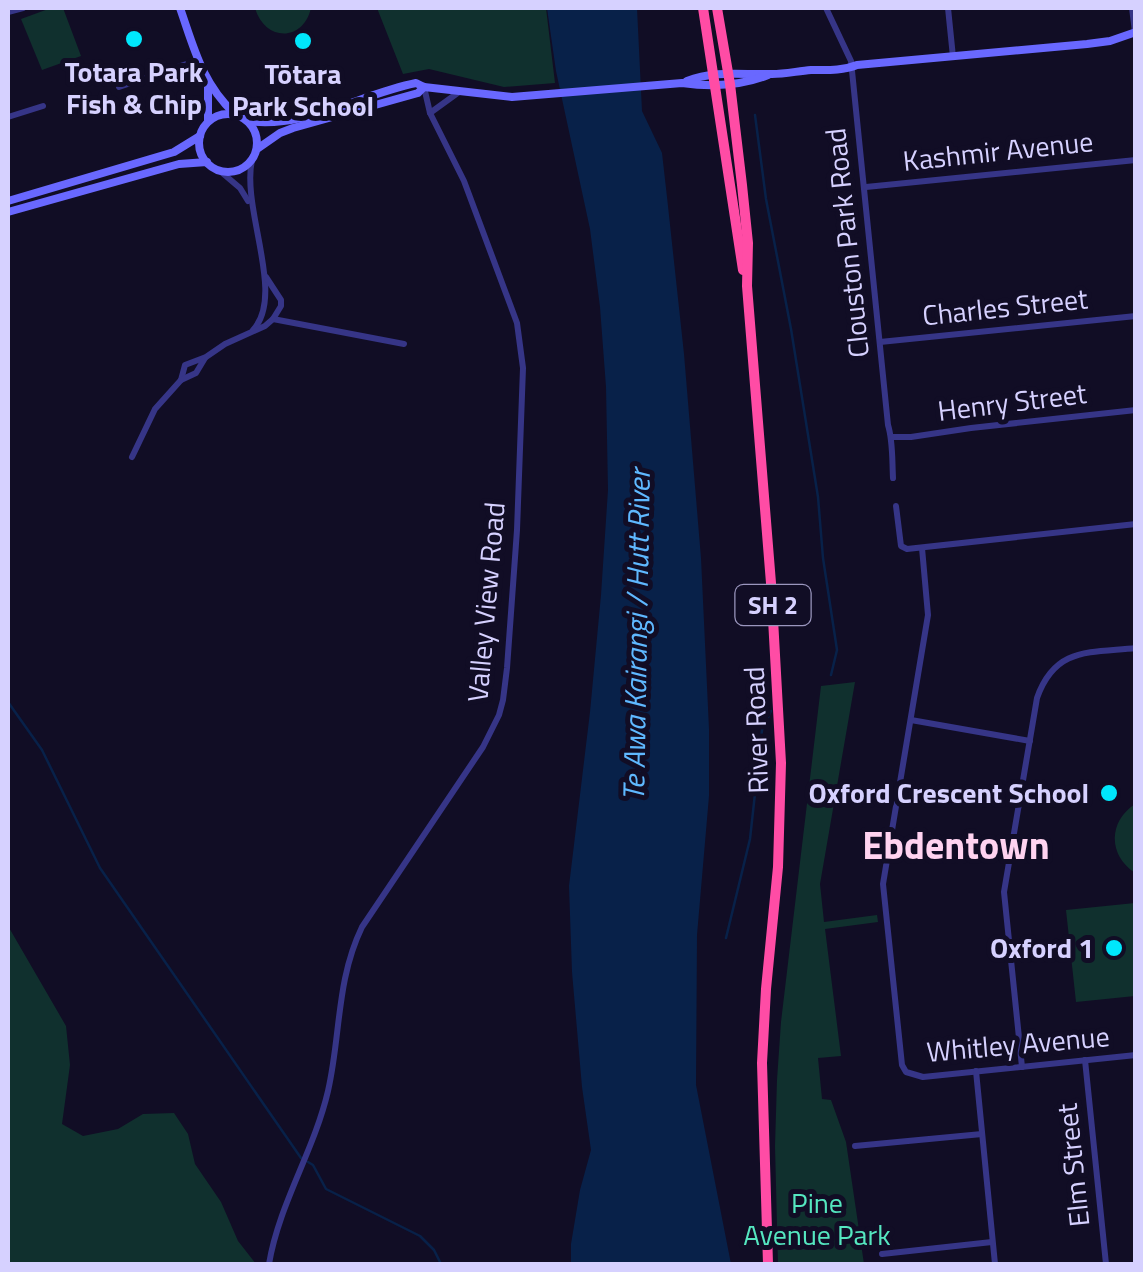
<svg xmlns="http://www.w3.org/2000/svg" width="1143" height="1272" font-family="'Titillium Web',sans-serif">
  <rect width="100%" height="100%" fill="#110d25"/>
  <g fill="#10302e">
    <path d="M51,8H63L81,56L42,70L21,19Z"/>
    <path d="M255,8H311C303,42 265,42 255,8Z"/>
    <path d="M377,8H546L555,83L504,87L429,69L403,74Z"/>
    <path d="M855,682L820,884L824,922L877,915L878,922L825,929L841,1056L818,1058L822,1099L831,1100L846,1142L864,1264H778L775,1146L777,1080L781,1022L821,686Z"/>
    <path d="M1135,804V873C1108,855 1108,822 1135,804Z"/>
    <path d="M1135,903V996L1076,1002L1066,910Z"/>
    <path d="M8,926L66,1026L70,1065L62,1124L83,1136L118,1129L143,1114L174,1113L188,1134L195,1164L221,1202L238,1241L256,1264H8Z"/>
  </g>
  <path fill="#082149" d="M547,8H637L642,111L662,153L667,197L684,354L701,558L709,729V796L697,935L696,1085L731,1264H571V1244L580,1190L591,1150L582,1087L572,972L569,886L590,712L601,595L608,490L606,387L600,307L590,229L556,71Z"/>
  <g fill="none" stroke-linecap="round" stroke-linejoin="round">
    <g stroke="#082149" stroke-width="2.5">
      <path d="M755,115L766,199L791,329L818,497L823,558L837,650L831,675"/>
      <path d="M8,702L42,750L100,868L301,1158"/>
      <path d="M726,938L750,839L762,730L771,711"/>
      <path d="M308,1162L313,1165L326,1189L420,1236L434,1250L441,1264"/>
    </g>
    <g stroke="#363587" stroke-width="6">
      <path d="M826,8L851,61L888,425C893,441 892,459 893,478"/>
      <path d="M948,8L953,57"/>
      <path d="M1132,8L1135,32"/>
      <path d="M8,12L23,8"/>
      <path d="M119,87L198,60"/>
      <path d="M430,113L459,92"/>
      <path d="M8,117L43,106"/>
      <path d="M252,160C241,209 286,295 253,330"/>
      <path d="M220,171L240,188L248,201"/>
      <path d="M866,187L1136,160"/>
      <path d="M273,319L404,344"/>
      <path d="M880,342L1136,316"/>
      <path d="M181,380L185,365L206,357L225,344L265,326L273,319L281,306V300L266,277"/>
      <path d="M893,437H911L971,428L1136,410"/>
      <path d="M132,457L155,409L181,380L196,373L205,358"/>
      <path d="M896,506L901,546L907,549L1136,524"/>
      <path d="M922,548L928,615L883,884L902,1065L906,1072L923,1077L1136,1055"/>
      <path d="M911,720L1030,741"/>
      <path d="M1085,1060L1106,1264"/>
      <path d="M1022,1067L1004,892L1037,698C1055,647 1089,653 1136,648"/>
      <path d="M976,1071L995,1264"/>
      <path d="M855,1146L982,1134"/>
      <path d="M882,1254L992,1242"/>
      <path d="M269,1264C279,1204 314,1151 328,1091C341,1034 336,981 362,927L483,747L499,715L503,700L507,668L517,530L523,368L517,323L464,181L430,113L424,87"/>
    </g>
    <g stroke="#6968ff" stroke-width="8">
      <path d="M180,8C194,48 202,83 234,113"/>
      <path d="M687,81C715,70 742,75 772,74C785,74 798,71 811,70C827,70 842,71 857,65L1087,44L1110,41L1136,32"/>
      <path d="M208,83V121"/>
      <circle cx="228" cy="143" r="29"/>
      <path d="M248,121C305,129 361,94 416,83L424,87L512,97L682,83C711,87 741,86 768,75"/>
      <path d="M257,149L280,133L293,128L418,93L424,87"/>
      <path d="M8,201L174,152L200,136"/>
      <path d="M8,212L179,164L207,162"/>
    </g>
    <g stroke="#ff4ca5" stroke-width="10">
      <path d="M703,8L743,270"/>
      <path d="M717,8L730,84L742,185L748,243L747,286L771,583L781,763L778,867L766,989L762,1063L768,1264"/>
    </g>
  </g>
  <g fill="#00e7fc" stroke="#110d25" stroke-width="4">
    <circle cx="134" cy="39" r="10"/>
    <circle cx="303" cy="41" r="10"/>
    <circle cx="1109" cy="793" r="10"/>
    <circle cx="1114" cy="948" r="10"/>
  </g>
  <g text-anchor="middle" stroke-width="10" stroke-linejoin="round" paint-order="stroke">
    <rect fill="#110d25" stroke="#9b96be" stroke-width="2.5" x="735.5" y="585" width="75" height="40" rx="8"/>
    <g font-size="25" font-weight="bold" fill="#d6d1ff">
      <text x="773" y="614">SH 2</text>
    </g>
    <g font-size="28" font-weight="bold" fill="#d6d1ff" stroke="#110d25">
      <text x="134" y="82">Totara Park<tspan x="134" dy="32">Fish &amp; Chip</tspan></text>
      <text x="303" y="84">Tōtara<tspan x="303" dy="32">Park School</tspan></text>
      <text x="1089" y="803" text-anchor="end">Oxford Crescent School</text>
      <text x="1094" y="958" text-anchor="end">Oxford 1</text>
    </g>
    <g font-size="28" fill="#d6d1ff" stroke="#110d25">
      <text transform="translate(998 151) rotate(-6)" y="10">Kashmir Avenue</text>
      <text transform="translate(847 243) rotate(-96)" y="10">Clouston Park Road</text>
      <text transform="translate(1005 307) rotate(-6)" y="10">Charles Street</text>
      <text transform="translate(1012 402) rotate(-7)" y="10">Henry Street</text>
      <text transform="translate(486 602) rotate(-85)" y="10">Valley View Road</text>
      <text transform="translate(756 730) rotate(-92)" y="10">River Road</text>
      <text transform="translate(1018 1044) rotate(-5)" y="10">Whitley Avenue</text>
      <text transform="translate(1073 1165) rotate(-96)" y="10">Elm Street</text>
    </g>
    <g font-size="28" fill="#55e7c0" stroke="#110d25">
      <text x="817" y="1213">Pine<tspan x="817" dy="32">Avenue Park</tspan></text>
    </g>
    <g font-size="30" font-style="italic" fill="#5fb8ff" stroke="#110d25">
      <text transform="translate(637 635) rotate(-89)" y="10">Te Awa Kairangi / Hutt River</text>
    </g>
    <g font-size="38" font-weight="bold" fill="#ffd3f0" stroke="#110d25">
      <text x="956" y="859">Ebdentown</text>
    </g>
  </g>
  <rect width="1143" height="1272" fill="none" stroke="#d6d1ff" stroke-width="20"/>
</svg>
